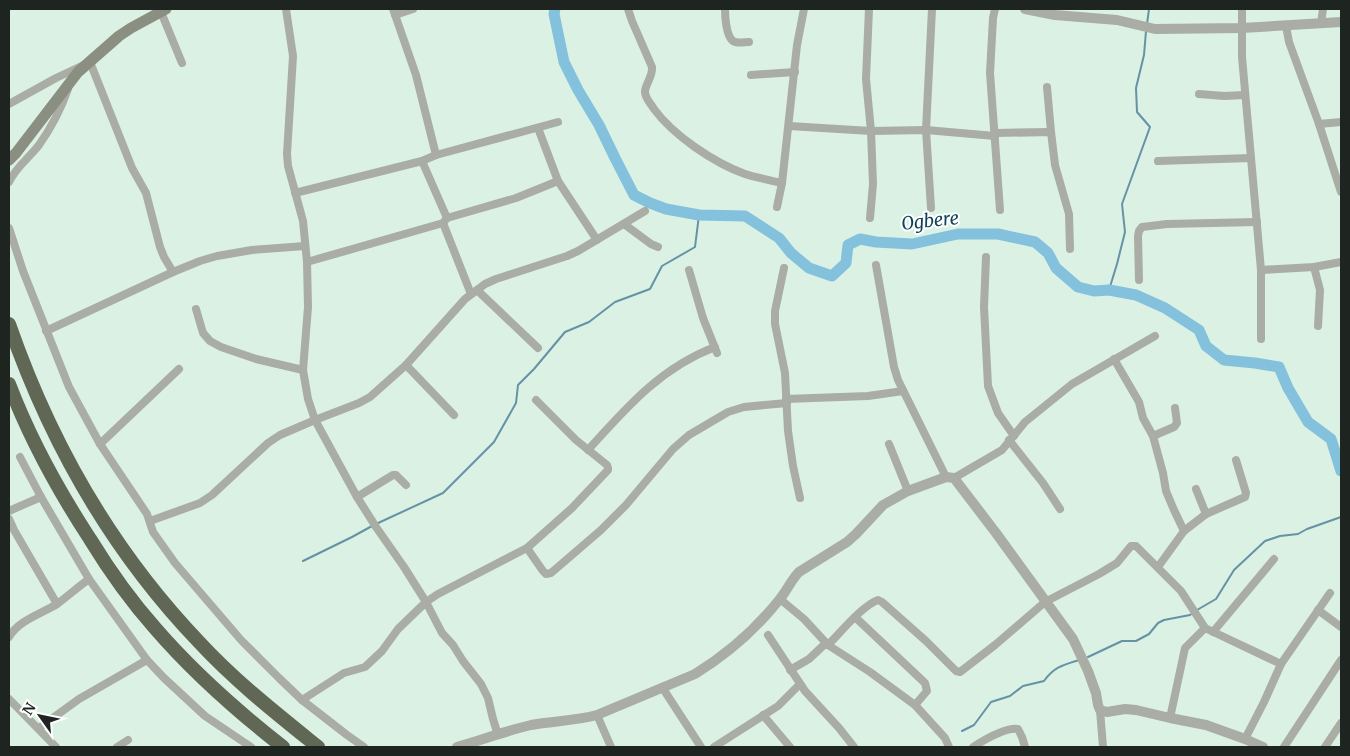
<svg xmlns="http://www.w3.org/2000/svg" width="1350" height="756" font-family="Merriweather,serif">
  <rect width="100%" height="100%" fill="#dbf1e3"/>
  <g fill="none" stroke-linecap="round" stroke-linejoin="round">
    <g stroke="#6592a5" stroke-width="2">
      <path d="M1147,24L1149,9"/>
      <path d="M1109,290L1117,264L1125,232L1122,204L1150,127L1137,112L1136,88L1144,55L1146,31"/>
      <path d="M376,524L443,493L494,442L516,403L518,385L534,369L565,332L589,322L615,302L650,289L662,266L695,247L699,215"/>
      <path d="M303,561L352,537L372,526"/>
      <path d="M1197,610L1216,599L1234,570L1265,541L1280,536L1298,534L1307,529L1341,517"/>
      <path d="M1088,657L1122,641H1136L1149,634L1158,623L1164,620L1190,615L1193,613"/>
      <path d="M962,731L974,725L991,702L1010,696L1023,686L1044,681C1054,667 1063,665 1079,660"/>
    </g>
    <path stroke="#83c1dd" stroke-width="11" d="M555,9L554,14L564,62L578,90L599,125L615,158L634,195L650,203L666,209L699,215L745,216L779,238L791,253L809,268L832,276L846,263L848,245L860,239L876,242L912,244L958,234H998L1035,242L1048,253L1056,268L1078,287L1094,291L1109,290L1136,295L1165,308L1199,330L1206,346L1224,360L1255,363L1279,367L1288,388L1308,422L1331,439L1341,471"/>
    <g stroke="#a9ada4" stroke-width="8">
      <path d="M286,9L293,56L287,154L288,166L303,221L307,262L308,307L303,370L308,399L315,420L357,497L376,527L404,567L426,602L442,633L453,645L463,661L481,684L488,698L493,719L498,735"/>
      <path d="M393,9L416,75L436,155"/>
      <path d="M628,9L632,21L652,67C653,77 645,84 645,92C645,98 651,104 654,109C673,135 714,163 745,174C757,178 770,180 782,183"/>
      <path d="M725,9C725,16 726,36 733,41C737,44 744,42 749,42"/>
      <path d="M869,9L866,79L871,131L873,184L870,218"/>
      <path d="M995,9L993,18L990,73L1000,210"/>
      <path d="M1242,9V57L1261,270V339"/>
      <path d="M161,12L182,63"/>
      <path d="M395,15L413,9"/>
      <path d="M1321,23L1323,9"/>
      <path d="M1286,26L1289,42L1319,124L1341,192"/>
      <path d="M751,75L795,72"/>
      <path d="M1047,87L1051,132"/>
      <path d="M1199,94L1224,96L1245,95"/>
      <path d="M9,104L56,78L90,62L132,168L146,193L160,247L164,257L173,272"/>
      <path d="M1319,124L1341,122"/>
      <path d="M789,126L871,131L926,130L995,136"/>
      <path d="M538,128L558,181L597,240"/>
      <path d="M995,133L1051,132L1055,165L1069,214L1070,249"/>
      <path d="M422,161L447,218"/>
      <path d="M1158,161L1251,158"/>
      <path d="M9,182C16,167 29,158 39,145C51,128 61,109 68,89"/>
      <path d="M295,193L422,161L436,155L558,122"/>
      <path d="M777,207L782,183L797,45L804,9"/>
      <path d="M931,208L926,130L932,9"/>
      <path d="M443,223L471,294"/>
      <path d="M624,224L651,244L658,247"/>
      <path d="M9,228L23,271L69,387L100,444L147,514L153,532L175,563L241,640L279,678L302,700L347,735L364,747"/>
      <path d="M986,257L984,307L988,386L998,413L1014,436"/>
      <path d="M307,262L443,223L447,218L516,198L558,181"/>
      <path d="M876,265L894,367L898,380L946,477"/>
      <path d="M1314,267L1320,290L1318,326"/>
      <path d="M784,268L775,311V324L785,373L788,431L793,466L800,498"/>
      <path d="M689,270L703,318L717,353"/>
      <path d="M1261,270L1314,267L1341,262"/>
      <path d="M1139,280L1138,236L1139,231L1142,227L1167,224L1257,222"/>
      <path d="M477,290L538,348"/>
      <path d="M196,309L203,333L210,341L221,347L256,359L303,370"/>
      <path d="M46,331L173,272L200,261L217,256L252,250L305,246"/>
      <path d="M1114,359L1139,402L1143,418L1153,436L1163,473L1166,491L1174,510L1184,531"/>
      <path d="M406,365L454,415"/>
      <path d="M786,399L868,396L903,391"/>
      <path d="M1153,436L1174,427L1177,423L1175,408"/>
      <path d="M1009,440L1043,483L1060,509"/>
      <path d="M100,444L179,369"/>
      <path d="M889,444L908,491"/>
      <path d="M588,450C626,408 660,368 715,347"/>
      <path d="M20,457L41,497L89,579L147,660L164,678L205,716L251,747"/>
      <path d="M954,478L1002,450L1025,422L1072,384L1155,336"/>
      <path d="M1196,489L1206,514"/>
      <path d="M357,497L393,475H396L406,485"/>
      <path d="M9,511L41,497"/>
      <path d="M9,519L14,530L57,604"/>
      <path d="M150,521L200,503L212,495L268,443L280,435L315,420L359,403L370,397L406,365L465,299L485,284L496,279L567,256L578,251L645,211"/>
      <path d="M527,548L543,571L546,574L551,573L601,530L626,505L673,449L689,435L728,412L744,407L787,403"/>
      <path d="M1158,567L1184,531L1206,514L1245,497L1246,493L1236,460"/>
      <path d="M780,599L804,619L828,645L870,672L915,705L945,738L949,747"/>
      <path d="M1318,610L1341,627"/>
      <path d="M855,617L925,683L927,691L915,705"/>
      <path d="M1213,632L1274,559"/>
      <path d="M768,635L805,691L839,728L854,747"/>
      <path d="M9,637C19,620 41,614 57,604C68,596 78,587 89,579"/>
      <path d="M828,645C840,633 863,605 878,600L882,602L926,641L956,671L960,672L995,645L1045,602L1099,574L1117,563L1131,546H1136L1181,591L1205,628L1281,664"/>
      <path d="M790,670L809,659L826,643"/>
      <path d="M662,687L701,747"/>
      <path d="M9,699L56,747"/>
      <path d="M302,700L344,673L365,667L382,651L398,629L426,602L438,594L527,548L572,508L608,470V468L607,465L576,440L536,400"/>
      <path d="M1100,710L1103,747"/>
      <path d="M597,715L611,747"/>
      <path d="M763,715L790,747"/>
      <path d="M1170,718L1185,648L1205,628"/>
      <path d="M39,728L79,699L147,660"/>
      <path d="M1245,739L1264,702L1281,664L1330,593"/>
      <path d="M117,747L128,740"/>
      <path d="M714,747L778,706L800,684"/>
      <path d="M973,747C984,740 1006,727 1018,729L1022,737L1025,747"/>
      <path d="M1284,747L1341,660"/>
      <path d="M1325,747L1341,723"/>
    </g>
    <g stroke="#a9ada4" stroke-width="10">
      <path d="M1025,9L1055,15L1117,20L1155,29L1242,28L1341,22"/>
      <path d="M457,747C481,740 506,731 531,725C553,721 575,721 597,715L695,674C726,655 756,629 779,600C787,591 791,580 799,572L847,542L856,534L883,505L908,491L946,477L954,478L996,533L1073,639L1088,671L1096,693L1098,705L1100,710L1107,712L1125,709L1136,710L1170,718L1206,725L1245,739L1263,747"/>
    </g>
    <path stroke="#8a8f82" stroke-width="11" d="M9,160L16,153L78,72L119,36L131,28L166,9"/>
    <g stroke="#606755" stroke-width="14">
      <path d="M9,324C50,442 112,551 199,642C235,681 277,714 318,747"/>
      <path d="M9,384C30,439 58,490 90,539C109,570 131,601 155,628C193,672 237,711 283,747"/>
    </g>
  </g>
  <g text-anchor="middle" stroke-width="4" stroke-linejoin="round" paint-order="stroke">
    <g font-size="18" font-style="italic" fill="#0f4458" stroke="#fff">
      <text transform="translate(930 221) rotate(-6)" y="6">Ogbere</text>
    </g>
  </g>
  <rect width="1350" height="756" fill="none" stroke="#1e2521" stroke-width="20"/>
  <g transform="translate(40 716) rotate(303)" stroke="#ffffff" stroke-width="4" paint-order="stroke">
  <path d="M0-4L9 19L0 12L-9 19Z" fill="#1e2521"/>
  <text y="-8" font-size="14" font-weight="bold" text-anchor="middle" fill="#1e2521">N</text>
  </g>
</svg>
